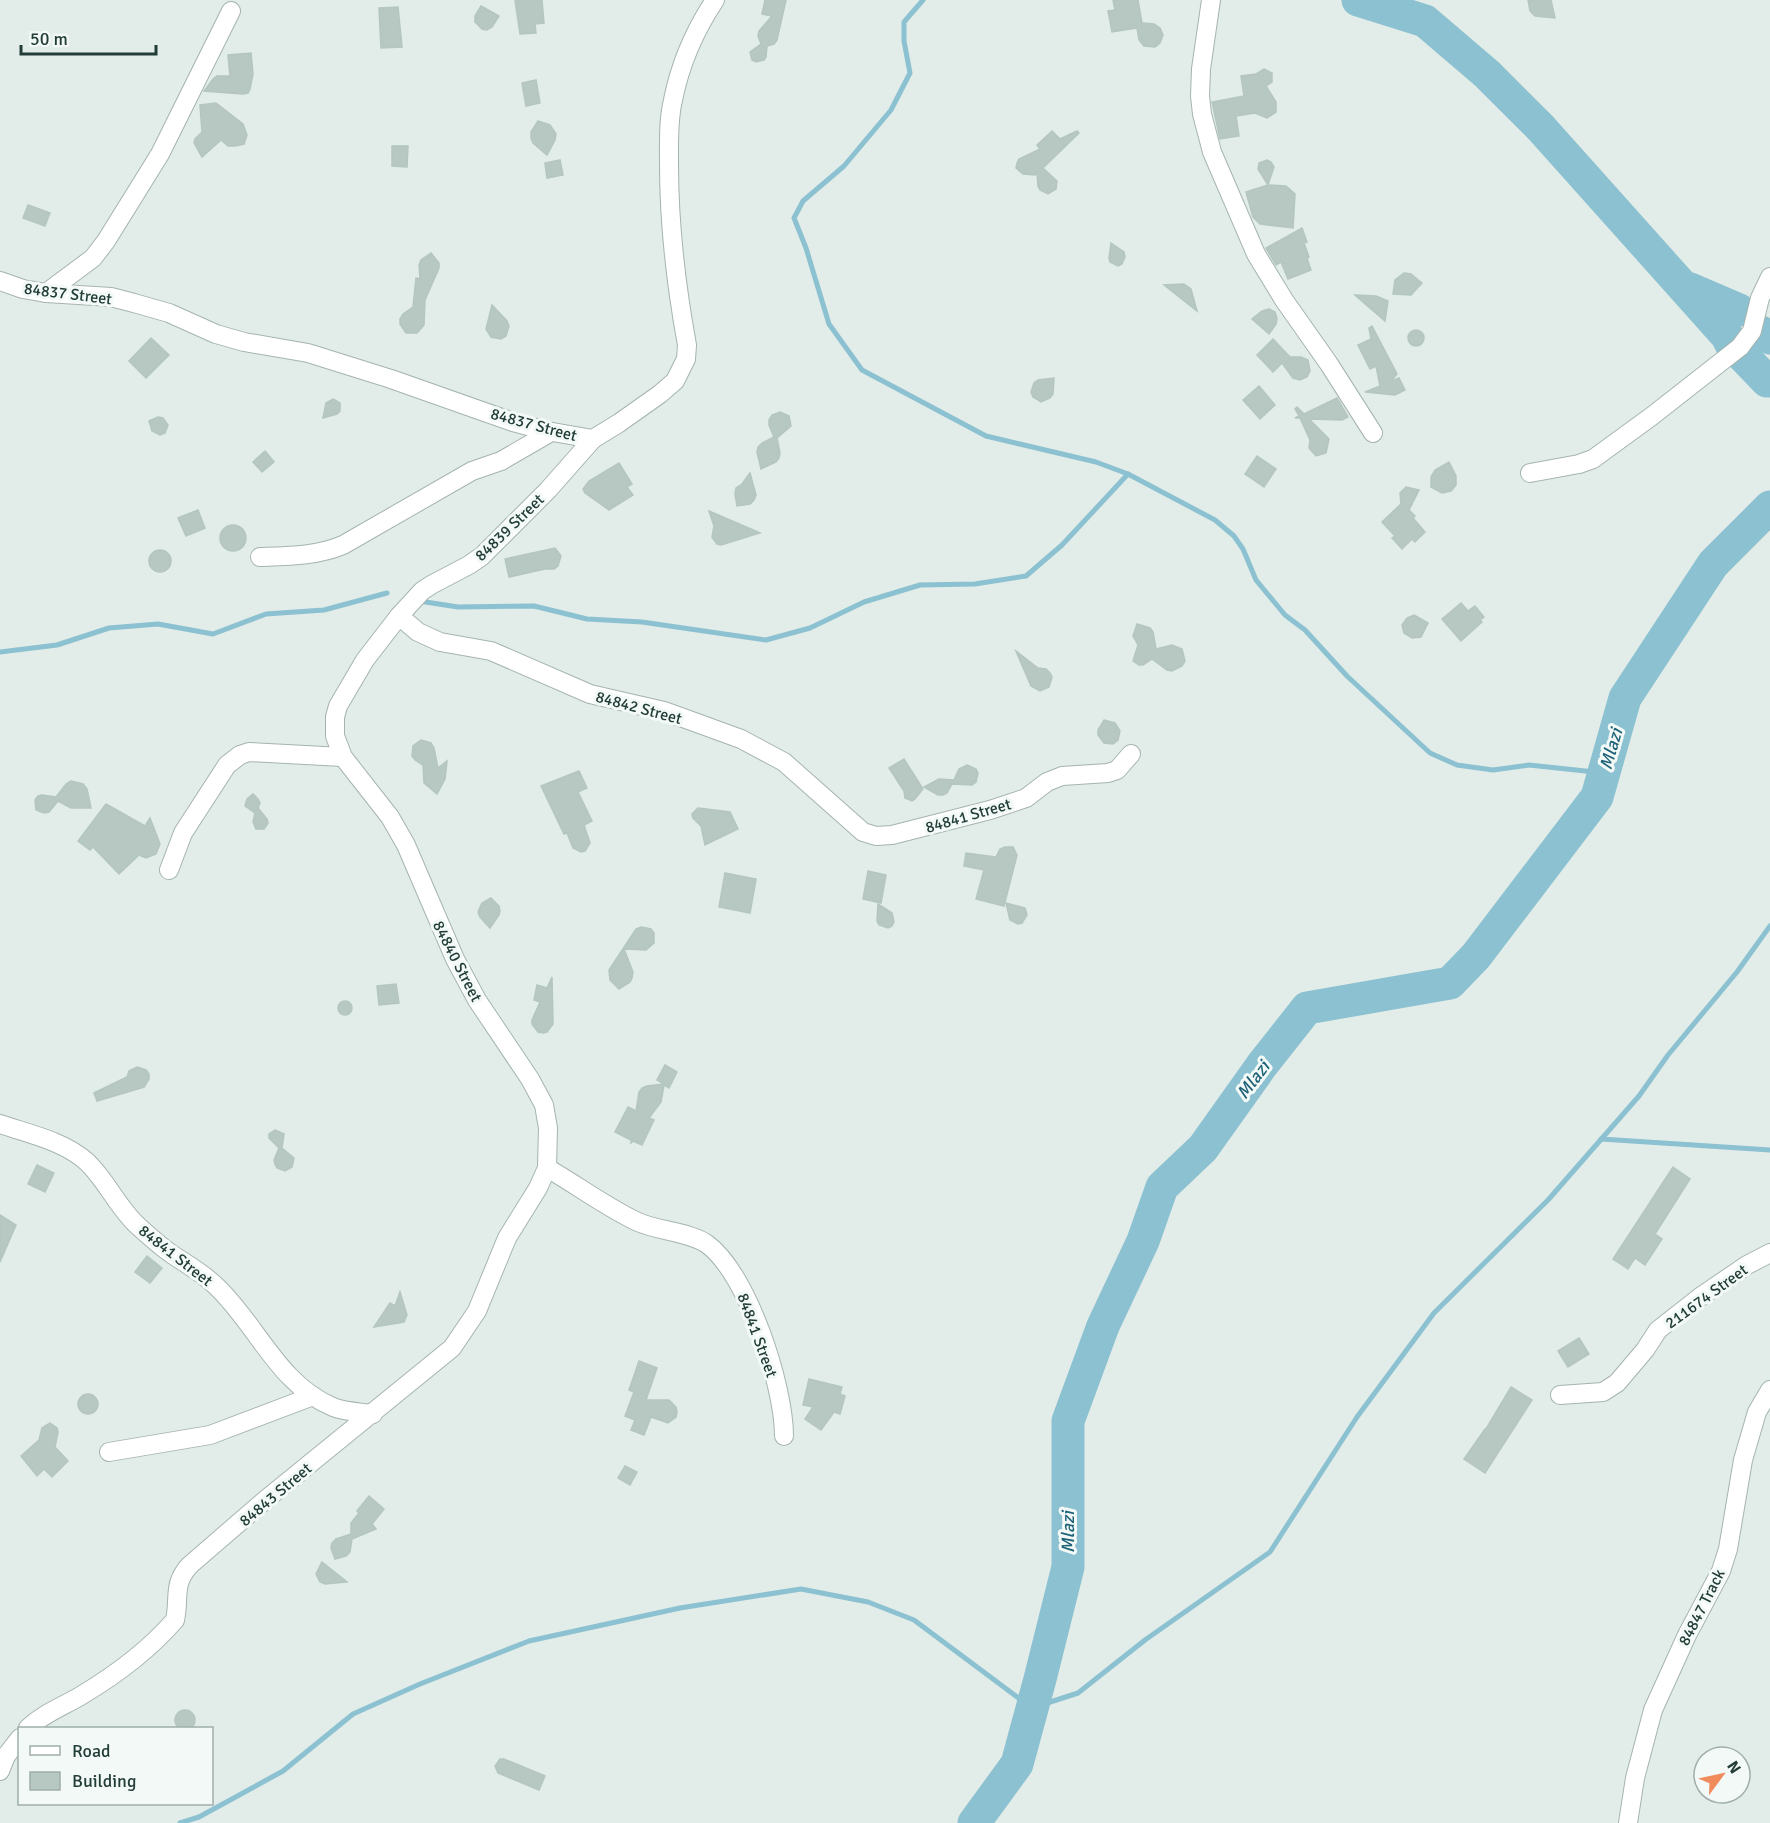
<svg xmlns="http://www.w3.org/2000/svg" width="1770" height="1823" font-family="Signika,sans-serif">
  <rect width="100%" height="100%" fill="#e2ece8"/>
  <g fill="none" stroke-linecap="round" stroke-linejoin="round">
    <g stroke="#8bc1d0" stroke-width="5">
      <path d="M923,0L904,22V41L910,73L891,110L844,166L803,201L794,218L806,248L829,324L862,370L986,436L1096,462L1128,474L1215,520L1234,536L1243,549L1256,580L1285,615L1305,630L1347,676L1430,753L1457,765L1493,770L1529,765L1604,773"/>
      <path d="M419,601L458,607L534,606L587,619L642,622L766,640L810,628L864,602L920,585L975,584L1026,576L1062,545L1128,474"/>
      <path d="M0,652L57,645L109,628L158,624L213,634L266,614L324,610L387,593"/>
      <path d="M1601,1139L1770,1150"/>
      <path d="M180,1823L199,1817L283,1771L353,1714L420,1684L529,1641L680,1608L801,1589L868,1602L914,1620L1032,1708L1078,1693L1145,1640L1270,1552L1357,1417L1434,1313L1548,1200L1639,1096L1668,1055L1737,972L1770,926"/>
    </g>
    <g stroke="#8bc1d0" stroke-width="33">
      <path d="M1358,0L1425,21L1487,74L1541,128L1727,336L1731,344"/>
      <path d="M1690,289L1739,310"/>
      <path d="M1761,332L1770,338"/>
      <path d="M1741,354L1767,381H1770"/>
      <path d="M974,1823L1017,1764L1040,1679L1068,1567V1421L1103,1326L1143,1241L1162,1187L1203,1148L1262,1065L1307,1008L1450,983L1476,956L1597,797L1625,698L1713,564L1770,507"/>
    </g>
  </g>
  <g fill="#b7c7c1" stroke="#b4c6c0" stroke-width="1.5">
    <path d="M515,0H542L544,23L535,24L536,33L520,34Z"/>
    <path d="M765,0H786L777,40L774,44L767,46L766,57L764,60L756,62L752,60L750,52L761,44L758,36L759,31L772,16L762,14Z"/>
    <path d="M1113,0H1138L1142,23L1154,24L1160,28L1163,35L1160,43L1155,47L1144,46L1139,40L1137,28L1112,32L1108,11L1115,10Z"/>
    <path d="M1528,0H1551L1555,18L1535,16L1530,11Z"/>
    <path d="M481,6L499,16L492,27L487,30L482,29L475,22V16Z"/>
    <path d="M398,7L402,47L381,48L379,8Z"/>
    <path d="M251,53L253,74L250,89L248,93L243,94L204,91L213,79L217,76H230L228,55Z"/>
    <path d="M1264,69L1272,73V82L1266,86L1276,102V112L1267,118L1255,113L1236,116L1239,136L1220,139L1212,102L1244,96L1241,76L1256,74Z"/>
    <path d="M536,80L540,103L526,106L522,83Z"/>
    <path d="M216,103L243,124L247,135L244,144L235,146H228L221,140L202,157L194,143L195,139L202,132L200,105Z"/>
    <path d="M538,121L550,125L556,134L555,140L547,155L533,143L531,138V132Z"/>
    <path d="M1052,131L1060,139L1077,131L1079,133L1043,168L1057,181L1056,189L1048,194L1040,190L1038,186L1037,173L1035,175L1023,174L1016,168L1017,163L1019,159L1040,149L1037,145Z"/>
    <path d="M392,146H408L407,167L392,166Z"/>
    <path d="M560,160L563,175L547,178L545,163Z"/>
    <path d="M1267,160L1271,162L1274,167L1268,185L1286,186L1295,194L1293,228L1260,224L1253,217L1246,192L1268,185L1258,169L1259,163Z"/>
    <path d="M28,205L50,213L45,226L23,218Z"/>
    <path d="M1302,228L1307,242L1304,243L1309,257L1307,258L1311,270L1288,279L1281,262L1276,265L1266,248Z"/>
    <path d="M1111,243L1124,252L1125,257L1122,264L1118,266L1110,262L1109,258Z"/>
    <path d="M431,253L439,263V268L425,300L424,325L417,333H406L400,324V319L403,314L413,307L416,278L420,279L419,265L421,260Z"/>
    <path d="M1404,273L1411,274L1422,283L1411,295L1393,294L1395,280Z"/>
    <path d="M1184,284L1191,289L1197,311L1164,285Z"/>
    <path d="M1355,295L1376,296L1388,301L1385,321Z"/>
    <path d="M492,305L507,321L509,326L506,336L501,339L491,337L486,329Z"/>
    <path d="M1269,309L1275,312L1277,318L1276,324L1269,334L1252,319L1262,311Z"/>
    <path d="M1372,326L1397,374L1391,381L1399,378L1405,390L1395,395L1365,392L1380,386L1376,366L1370,369L1358,345L1371,339L1369,328Z"/>
    <circle cx="1416" cy="338" r="8"/>
    <path d="M151,338L169,355L146,378L129,361Z"/>
    <path d="M1273,339L1289,356L1288,357H1301L1308,360L1310,371L1307,377L1300,380L1293,378L1282,363L1273,372L1257,355Z"/>
    <path d="M1054,378L1053,394L1050,398L1041,402L1033,397L1031,392L1034,383L1038,380Z"/>
    <path d="M1259,386L1275,405L1260,419L1243,400Z"/>
    <path d="M1337,398L1348,417L1342,420L1309,419L1329,439L1326,453L1316,456L1309,448L1310,440L1300,418H1295L1299,416L1295,409L1297,407L1304,414Z"/>
    <path d="M333,399L340,403V411L337,414L323,418L326,403Z"/>
    <path d="M780,412L789,416L791,426L777,438L780,453L779,458L776,462L761,469L757,452L758,447L762,443L774,437L769,425V420L772,415Z"/>
    <path d="M158,417L163,418L168,425L165,433L160,435L152,431L149,421Z"/>
    <path d="M265,451L274,462L262,472L253,462Z"/>
    <path d="M1257,456L1276,469L1264,487L1245,474Z"/>
    <path d="M1449,462L1456,476V485L1451,491L1442,493L1431,487V477L1435,470Z"/>
    <path d="M619,463L632,484L627,487L633,495L609,510L585,493L583,489L589,481Z"/>
    <path d="M750,473L756,495L754,500L750,504L737,506L735,494L736,488L742,484Z"/>
    <path d="M1406,487L1419,490L1409,510L1415,516L1413,518L1425,532L1415,542L1412,539L1402,549L1392,538L1395,536L1382,522L1401,504L1400,493Z"/>
    <path d="M198,510L205,528L186,536L178,518Z"/>
    <path d="M709,511L760,533L721,545L717,544L712,537L714,526Z"/>
    <circle cx="233" cy="538" r="13"/>
    <path d="M555,548L561,556L558,566L554,569H545L509,577L505,559Z"/>
    <circle cx="160" cy="561" r="11"/>
    <path d="M1461,603L1468,611L1475,606L1484,617L1480,620L1482,622L1461,641L1442,619Z"/>
    <path d="M1414,615L1428,623L1421,637L1412,638L1404,633L1402,625L1407,618Z"/>
    <path d="M1137,624L1150,628L1153,632L1156,649L1172,645L1182,649L1185,661L1182,666L1172,671L1167,670L1152,659L1143,665H1139L1133,661L1138,645L1133,636Z"/>
    <path d="M1016,651L1038,668L1046,669L1050,673L1052,677L1049,687L1040,691L1031,686Z"/>
    <path d="M1104,720L1115,723L1120,731L1118,740L1113,744L1104,743L1098,735V730Z"/>
    <path d="M421,740L431,743L434,748L438,768L447,761L445,779L437,794L424,783L423,765L415,760L412,756L413,746Z"/>
    <path d="M904,759L923,789L915,799L912,801L905,798L904,791L889,768Z"/>
    <path d="M967,765L976,769L978,773L976,782L972,785L952,784L947,793L943,795H938L924,787L939,779L954,780L959,769Z"/>
    <path d="M579,771L587,788L578,792L592,821L584,825L590,843L585,851L581,852L573,848L567,833L564,834L541,786Z"/>
    <path d="M71,781L83,784L87,789L91,808H71L58,801L49,812L44,813L36,810L35,800L38,796L42,795L56,797L66,784Z"/>
    <path d="M253,794L258,799L260,803L258,808L267,819L268,823L264,829H256L253,822L255,813L245,806L247,799Z"/>
    <path d="M106,804L145,826L150,818L160,844L156,854L146,858L139,855L119,874L93,847L90,850L78,841Z"/>
    <path d="M698,808L730,812L738,829L705,845L701,826L693,818L692,814Z"/>
    <path d="M1005,847H1013L1017,855L1004,906L976,899L984,870L964,866L966,853L996,857L1000,849Z"/>
    <path d="M868,871L886,875L881,903L863,899Z"/>
    <path d="M725,873L756,879L750,913L719,907Z"/>
    <path d="M491,898L499,906L500,911L499,915L490,928L480,917L478,912L482,903Z"/>
    <path d="M1006,903L1025,908L1027,915L1022,923L1018,924L1010,920Z"/>
    <path d="M878,904L892,913L894,922L892,926L888,928L879,925L877,921Z"/>
    <path d="M641,927L651,929L654,933V943L646,950L624,949L633,972L632,978L630,982L619,989L610,980L609,970L636,929Z"/>
    <path d="M552,977L553,1024L547,1032L543,1033L538,1032L532,1024V1020L540,1002L534,1000L537,985L547,988Z"/>
    <path d="M396,984L399,1003L379,1005L377,986Z"/>
    <circle cx="345" cy="1008" r="7"/>
    <path d="M665,1065L677,1072L669,1088L664,1085L661,1102L649,1118L654,1120L642,1145L633,1141L631,1143V1140L615,1132L628,1107L636,1111L639,1092L642,1088L647,1086L664,1084L657,1080Z"/>
    <path d="M137,1067L146,1070L149,1074V1079L144,1087L97,1101L94,1093L127,1077L129,1071Z"/>
    <path d="M275,1130L284,1134L282,1148L294,1158L292,1167L285,1171L277,1168L275,1164L274,1160L279,1148L269,1138V1134Z"/>
    <path d="M37,1165L54,1173L45,1192L28,1184Z"/>
    <path d="M1673,1167L1690,1179L1655,1234L1662,1239L1645,1265L1635,1258L1628,1269L1613,1259Z"/>
    <path d="M0,1215L16,1225L0,1262Z"/>
    <path d="M147,1256L162,1268L150,1283L135,1272Z"/>
    <path d="M400,1292L407,1315L404,1322L374,1327L390,1303L395,1306Z"/>
    <path d="M1579,1338L1589,1354L1568,1367L1558,1351Z"/>
    <path d="M639,1361L657,1368L646,1400H669L676,1407L677,1412L676,1417L668,1423L651,1417L644,1435L631,1430L635,1420L625,1416L634,1392L629,1390Z"/>
    <path d="M809,1379L842,1387L840,1394L845,1396L840,1414L834,1412L821,1430L805,1419L813,1407L803,1405Z"/>
    <path d="M1511,1387L1532,1400L1485,1473L1464,1459L1485,1429H1486Z"/>
    <circle cx="88" cy="1404" r="10"/>
    <path d="M50,1423L57,1428L58,1432L55,1447L68,1461L52,1477L44,1469L37,1476L21,1456L39,1440L42,1428Z"/>
    <path d="M625,1466L637,1472L630,1485L618,1478Z"/>
    <path d="M369,1496L384,1509L372,1524L376,1529L352,1539L350,1552L346,1556L335,1559L331,1548L332,1543L336,1539L351,1534V1523L359,1513L357,1511Z"/>
    <path d="M322,1562L347,1582L325,1584L320,1582L316,1574Z"/>
    <circle cx="185" cy="1720" r="10"/>
    <path d="M500,1759H504L545,1776L539,1790L498,1773L495,1766Z"/>
  </g>
  <g fill="none" stroke-linecap="round" stroke-linejoin="round">
    <defs>
      <g id="street">
        <path d="M1211,0L1201,69L1200,96L1202,114L1212,152L1256,254L1284,300L1329,364L1373,433"/>
        <path d="M0,281L23,289L46,293L111,297L134,303L169,313L216,334L244,342L308,353L391,379L513,422L547,431L593,439L619,423L660,394L675,381L686,359L687,345C676,285 669,225 669,164C669,143 668,121 673,100C680,65 695,30 715,0"/>
        <path d="M46,293L93,258L106,241L160,154L231,11"/>
        <path d="M1530,473L1579,464L1593,459L1652,416L1740,347L1752,331L1760,298L1770,277"/>
        <path d="M260,557C289,556 317,556 343,545L472,471L501,461L551,432"/>
        <path d="M399,616L418,632L440,642L491,651L590,694L664,711L741,739L784,762L863,832L876,836L892,835L990,810L1026,798L1047,782L1062,776L1108,773L1117,770L1131,754"/>
        <path d="M169,870L183,833L227,765L240,755L249,752L343,757"/>
        <path d="M0,1124C29,1134 64,1141 87,1162C107,1181 118,1208 138,1226C149,1236 161,1247 173,1255C188,1265 204,1274 217,1287C257,1325 279,1385 333,1407C345,1412 360,1412 373,1414"/>
        <path d="M547,1168C577,1185 606,1207 638,1222C658,1231 690,1232 707,1244C748,1274 784,1386 784,1436"/>
        <path d="M1560,1395L1603,1392L1617,1383L1645,1350L1658,1330L1700,1297L1747,1265L1770,1253"/>
        <path d="M109,1452L210,1435L313,1396"/>
        <path d="M28,1728C44,1713 64,1706 82,1695C117,1674 149,1650 175,1620C180,1598 172,1584 190,1565L264,1501L452,1348L477,1311L507,1238L538,1188L547,1168L548,1128L544,1105L530,1079L477,1000L455,959L406,845L390,817L343,757L335,736V717L338,706L365,660L399,616L422,591L431,585L469,565L482,556L548,490L593,439"/>
        <path d="M0,1771L6,1756L20,1738"/>
        <path d="M1628,1823L1635,1778L1653,1710L1687,1635L1721,1571L1728,1549L1743,1460L1757,1412L1770,1390"/>
      </g>
    </defs>
    <use href="#street" stroke="#a5b4b0" stroke-width="20"/>
    <use href="#street" stroke="#fff" stroke-width="18"/>
  </g>
  <g text-anchor="middle" stroke-width="6" stroke-linejoin="round" paint-order="stroke">
    <g font-size="16" fill="#223d38" stroke="#f3f9f6">
      <text transform="translate(68 293) rotate(7)" y="6">84837 Street</text>
      <text transform="translate(534 424) rotate(15)" y="6">84837 Street</text>
      <text transform="translate(509 527) rotate(-44)" y="6">84839 Street</text>
      <text transform="translate(639 707) rotate(15)" y="6">84842 Street</text>
      <text transform="translate(968 815) rotate(-16)" y="6">84841 Street</text>
      <text transform="translate(458 961) rotate(63)" y="6">84840 Street</text>
      <text transform="translate(176 1255) rotate(38)" y="6">84841 Street</text>
      <text transform="translate(1706 1296) rotate(-36)" y="6">211674 Street</text>
      <text transform="translate(758 1335) rotate(70)" y="6">84841 Street</text>
      <text transform="translate(275 1494) rotate(-40)" y="6">84843 Street</text>
      <text transform="translate(1701 1607) rotate(-63)" y="6">84847 Track</text>
    </g>
    <g font-size="18" font-style="italic" fill="#1d6278" stroke="#f3f9f6">
      <text transform="translate(1611 749) rotate(-74)" y="6">Mlazi</text>
      <text transform="translate(1253 1080) rotate(-53)" y="6">Mlazi</text>
      <text transform="translate(1068 1532) rotate(-90)" y="6">Mlazi</text>
    </g>
  </g>
  <rect x="18" y="1727" width="195" height="78" fill="#f3f9f6" stroke="#9faeaa" stroke-width="1.5"/>
  <rect x="30" y="1746" width="30" height="9" fill="#ffffff" stroke="#9faeaa" stroke-width="1.5"/>
  <text x="72" y="1757" font-size="18" fill="#223d38">Road</text>
  <rect x="30" y="1772" width="30" height="18" fill="#b7c7c1" stroke="#9faeaa" stroke-width="1.5"/>
  <text x="72" y="1787" font-size="18" fill="#223d38">Building</text>
  <g transform="translate(1722 1775) rotate(57)"><circle r="28" fill="#f3f9f6" stroke="#9faeaa" stroke-width="1.5"/>
  <path d="M0-4.5L10 22L0 15L-10 22Z" fill="#f08b5c"/>
  <text y="-9" font-size="16" font-weight="bold" text-anchor="middle" fill="#223d38">N</text>
  </g>
  <path d="M21 45v9h135v-9" fill="none" stroke="#223d38" stroke-width="3"/>
  <text x="30" y="45" font-size="18" fill="#223d38" stroke="#f3f9f6" stroke-width="4.5" paint-order="stroke">50 m</text>
</svg>
